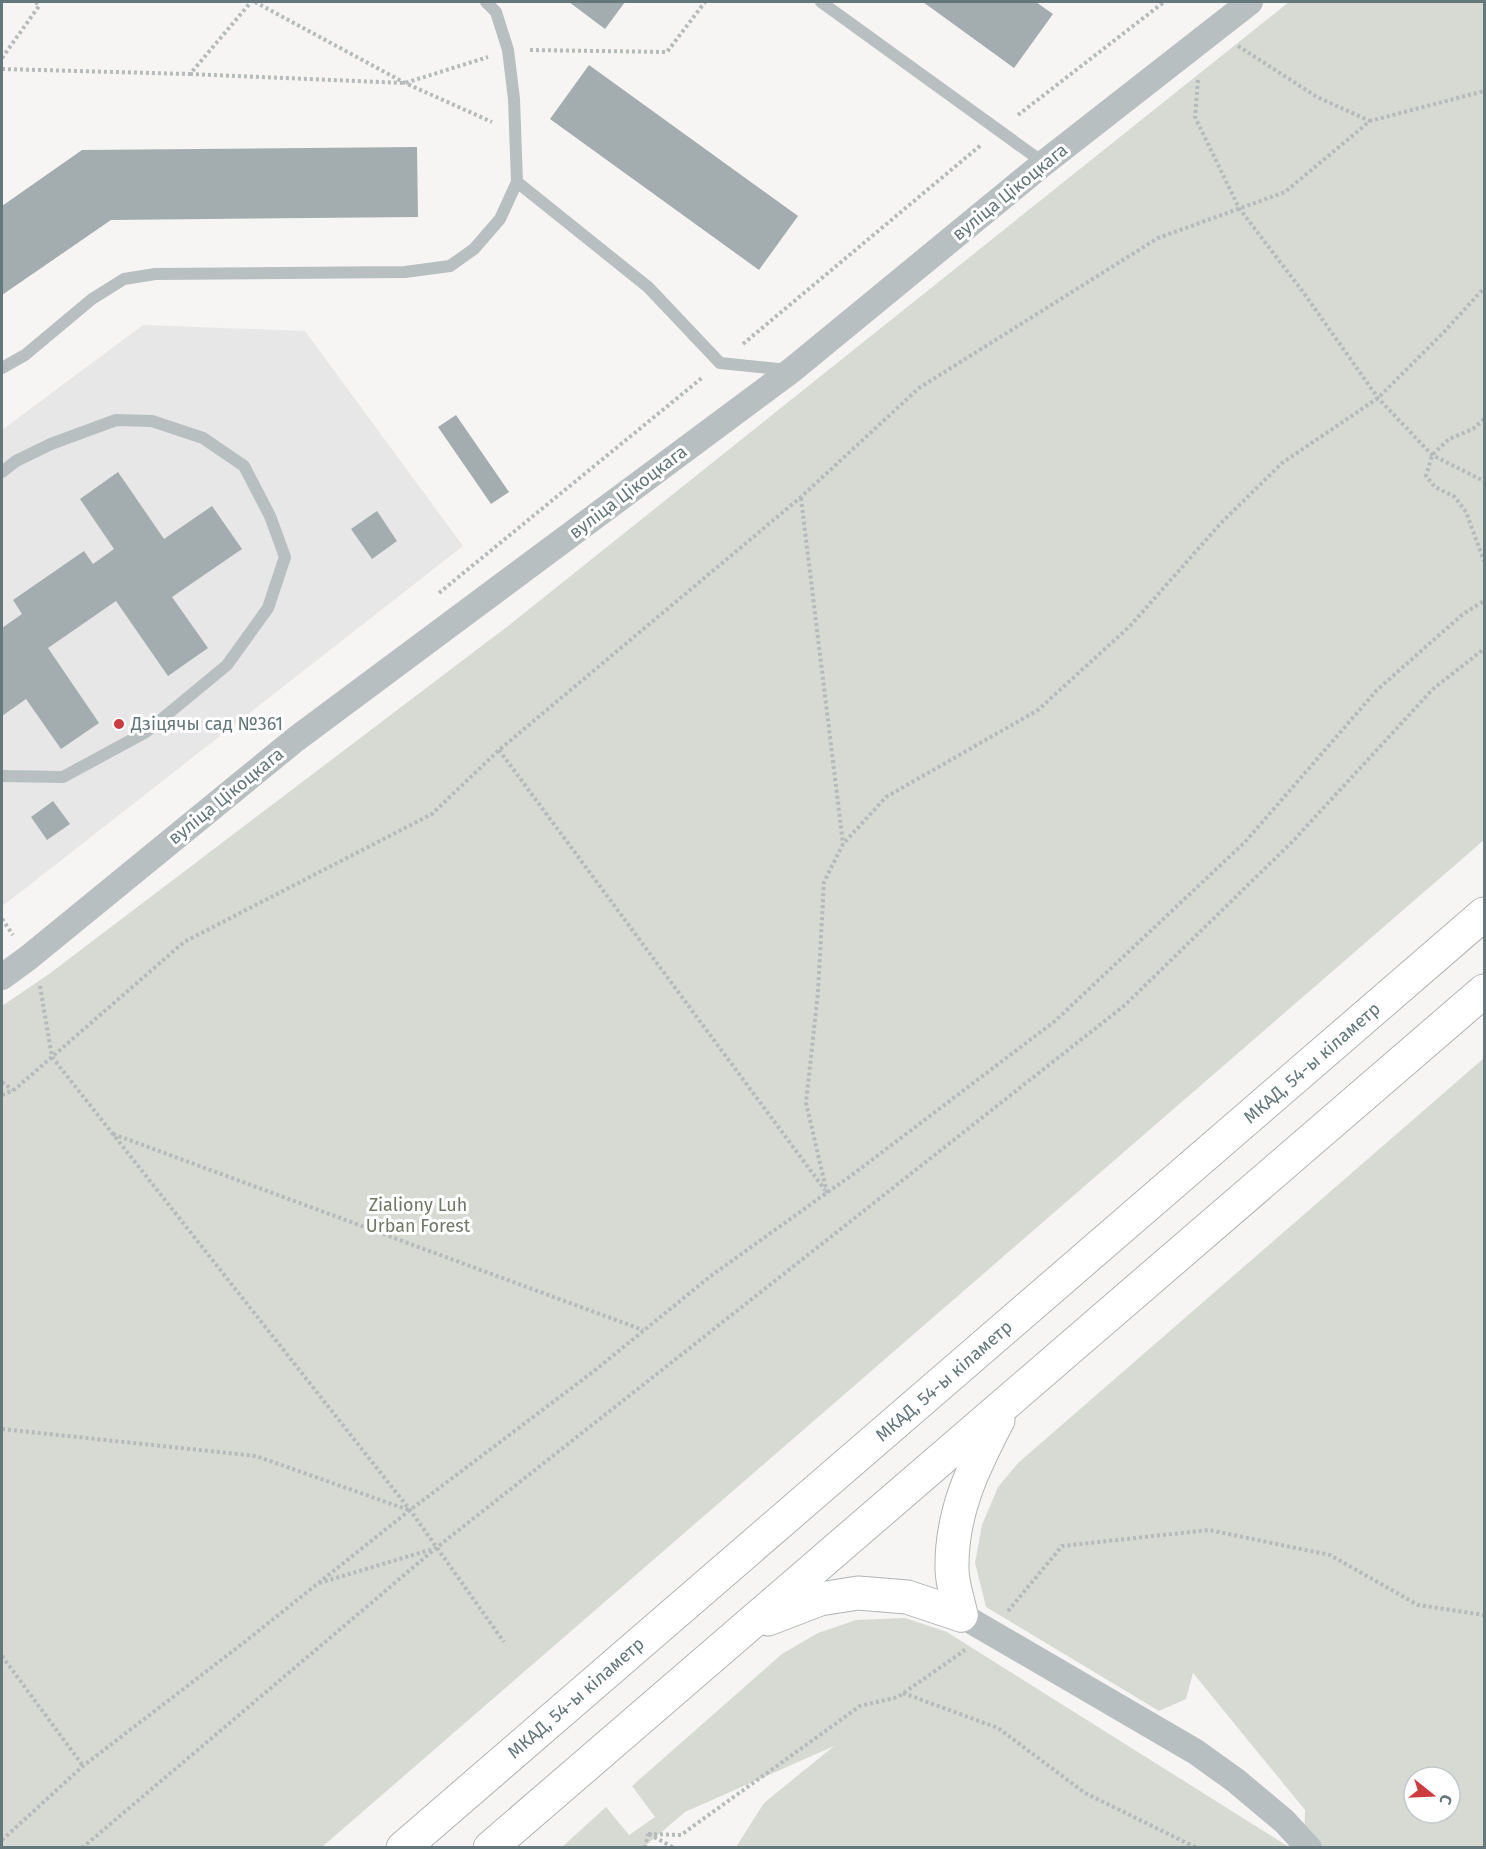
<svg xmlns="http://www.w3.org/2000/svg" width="1486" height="1849" font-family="'Fira Sans',sans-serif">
  <rect width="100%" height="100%" fill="#f6f5f3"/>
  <path fill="#e6e7e6" d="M143,325L305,331L463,546L4,905L2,902V430Z"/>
  <g fill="#d7dad3" fill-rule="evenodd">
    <path d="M1289,2H1484V840L322,1847H2V1006L49,974L508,626Z"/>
    <path d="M1484,1058V1847H1304L1305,1810L1193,1673L1186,1699L1159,1711L986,1607L975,1563L982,1525L998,1487L1018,1463ZM1414,1777H1450V1813H1414Z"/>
    <path d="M905,1618L947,1632L1289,1847H736L764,1803L834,1746L685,1812L644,1847H562L606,1807L629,1835L655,1817L632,1786L782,1654L818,1633L856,1620Z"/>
  </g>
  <g fill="#a3adaf">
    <path d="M569,2H625L605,29Z"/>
    <path d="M923,2H1036L1053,14L1014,68Z"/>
    <path d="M589,65L798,216L759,270L550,119Z"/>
    <path d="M417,147L418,217L111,220L2,295V206L82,150Z"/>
    <path d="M456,415L509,492L491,504L438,427Z"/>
    <path d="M118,472L164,539L212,506L242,549L172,597L208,648L168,676L116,601L48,648L99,723L61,749L26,699L2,716V628L22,614L13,600L84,551L93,564L114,549L80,499Z"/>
    <path d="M377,511L397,541L372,559L351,529Z"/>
    <path d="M53,801L70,824L47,840L31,817Z"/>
  </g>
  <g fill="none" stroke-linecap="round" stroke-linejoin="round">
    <defs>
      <g id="trunk">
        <path d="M961,1615C958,1600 952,1584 952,1569C951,1513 973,1468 998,1420"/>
        <path d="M768,1619L820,1599L858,1593L907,1597L961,1615"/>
        <path d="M403,1848L1484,914"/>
        <path d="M490,1848L1484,991"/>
      </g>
    </defs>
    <use href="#trunk" stroke="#afb4b5" stroke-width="35"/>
    <g stroke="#b5baba" stroke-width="4" stroke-dasharray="3 3" stroke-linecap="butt">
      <path d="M255,2L405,83L492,122"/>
      <path d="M1238,46L1317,97L1370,121"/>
      <path d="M530,50L667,52L705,2"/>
      <path d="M2,58L39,6L36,2"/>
      <path d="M2,69L190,74L251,2"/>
      <path d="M190,74L405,83L488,57"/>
      <path d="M1198,80L1195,117L1239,208L1303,292L1378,398L1432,455L1484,481"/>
      <path d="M1018,115L1164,2"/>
      <path d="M743,344L981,145"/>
      <path d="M1484,419L1473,429L1449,439L1432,455L1426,476L1435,487L1455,497L1466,512L1484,561"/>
      <path d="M801,498L843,844"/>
      <path d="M439,593L703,377"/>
      <path d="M499,750L825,1190"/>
      <path d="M2,919L13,935"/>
      <path d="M40,986L52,1057L410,1510L504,1642"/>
      <path d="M2,1082L13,1090"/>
      <path d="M2,1095L14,1090L184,942L432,814L499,750L801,497L919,388L1158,238L1285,192L1370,121L1484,91"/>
      <path d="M113,1134L643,1330"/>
      <path d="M827,1193L806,1103L818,992L824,882L843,844L886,797L1038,710L1130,626L1221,523L1282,463L1378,398L1444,332L1484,288"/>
      <path d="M2,1429L256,1456L409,1510"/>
      <path d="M319,1583L433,1549"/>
      <path d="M1008,1611L1062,1546L1209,1530L1330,1555L1418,1605L1484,1615"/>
      <path d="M2,1656L83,1766"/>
      <path d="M903,1693L998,1728L1085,1793L1197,1848"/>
      <path d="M648,1834L681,1835L860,1706L898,1697L965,1650"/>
      <path d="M649,1834L674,1848"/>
      <path d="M2,1840L83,1766L242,1644L410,1510L594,1371L712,1275L856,1172L1055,1021L1245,842L1377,690L1463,614L1484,601"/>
      <path d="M82,1848L436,1548L1125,1005L1292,842L1433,689L1484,649"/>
      <path d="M645,1848L648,1834"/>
    </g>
    <g stroke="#b8bfc0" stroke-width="12">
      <path d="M821,2L1044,163"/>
      <path d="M517,182L648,287L720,363L788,370"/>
      <path d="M2,368L25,355L92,299L124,279L155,274L405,272L450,266L474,249L500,219L517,182L514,99L508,50L496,12L486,2"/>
      <path d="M2,472L16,461L51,444L116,420L152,421L203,438L244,466L270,516L285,557L268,608L227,665L146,732L63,777L2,776"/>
    </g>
    <g stroke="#b8bfc0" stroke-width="26">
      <path d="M2,977L28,958L296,739L792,370L1044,163L1250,2"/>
      <path d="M961,1615L1196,1752L1235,1780L1284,1821L1309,1848"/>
    </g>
    <use href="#trunk" stroke="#fff" stroke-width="33"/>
  </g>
  <circle fill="#ce3b3e" stroke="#fff" stroke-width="2" cx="119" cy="724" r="6"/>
  <g text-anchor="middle" stroke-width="6" stroke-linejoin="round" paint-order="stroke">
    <g font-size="18" fill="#64777a" stroke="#fff">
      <text transform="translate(1010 192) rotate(-39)" y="6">вуліца Цікоцкага</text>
      <text transform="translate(628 492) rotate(-37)" y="6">вуліца Цікоцкага</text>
      <text transform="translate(226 796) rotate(-39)" y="6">вуліца Цікоцкага</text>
      <text transform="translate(1312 1063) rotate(-41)" y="6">МКАД, 54-ы кіламетр</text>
      <text transform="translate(944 1381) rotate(-41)" y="6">МКАД, 54-ы кіламетр</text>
      <text transform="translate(576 1698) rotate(-41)" y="6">МКАД, 54-ы кіламетр</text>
    </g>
    <g font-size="18" fill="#64777a" stroke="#fff" text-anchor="start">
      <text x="131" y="730">Дзіцячы сад №361</text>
    </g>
    <g font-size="18" fill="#6f7866" stroke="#fff">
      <text x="418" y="1211">Zialiony Luh<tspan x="418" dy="21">Urban Forest</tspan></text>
    </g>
  </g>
  <rect width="1486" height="1849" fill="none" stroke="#64777a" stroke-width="6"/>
  <g transform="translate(1432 1795) rotate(108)"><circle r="28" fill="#ffffff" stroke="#c1c9ca" stroke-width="1.5"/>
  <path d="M0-4.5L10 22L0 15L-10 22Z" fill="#ce3b3e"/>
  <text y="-9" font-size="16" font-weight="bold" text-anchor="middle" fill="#64777a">С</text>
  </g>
</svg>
